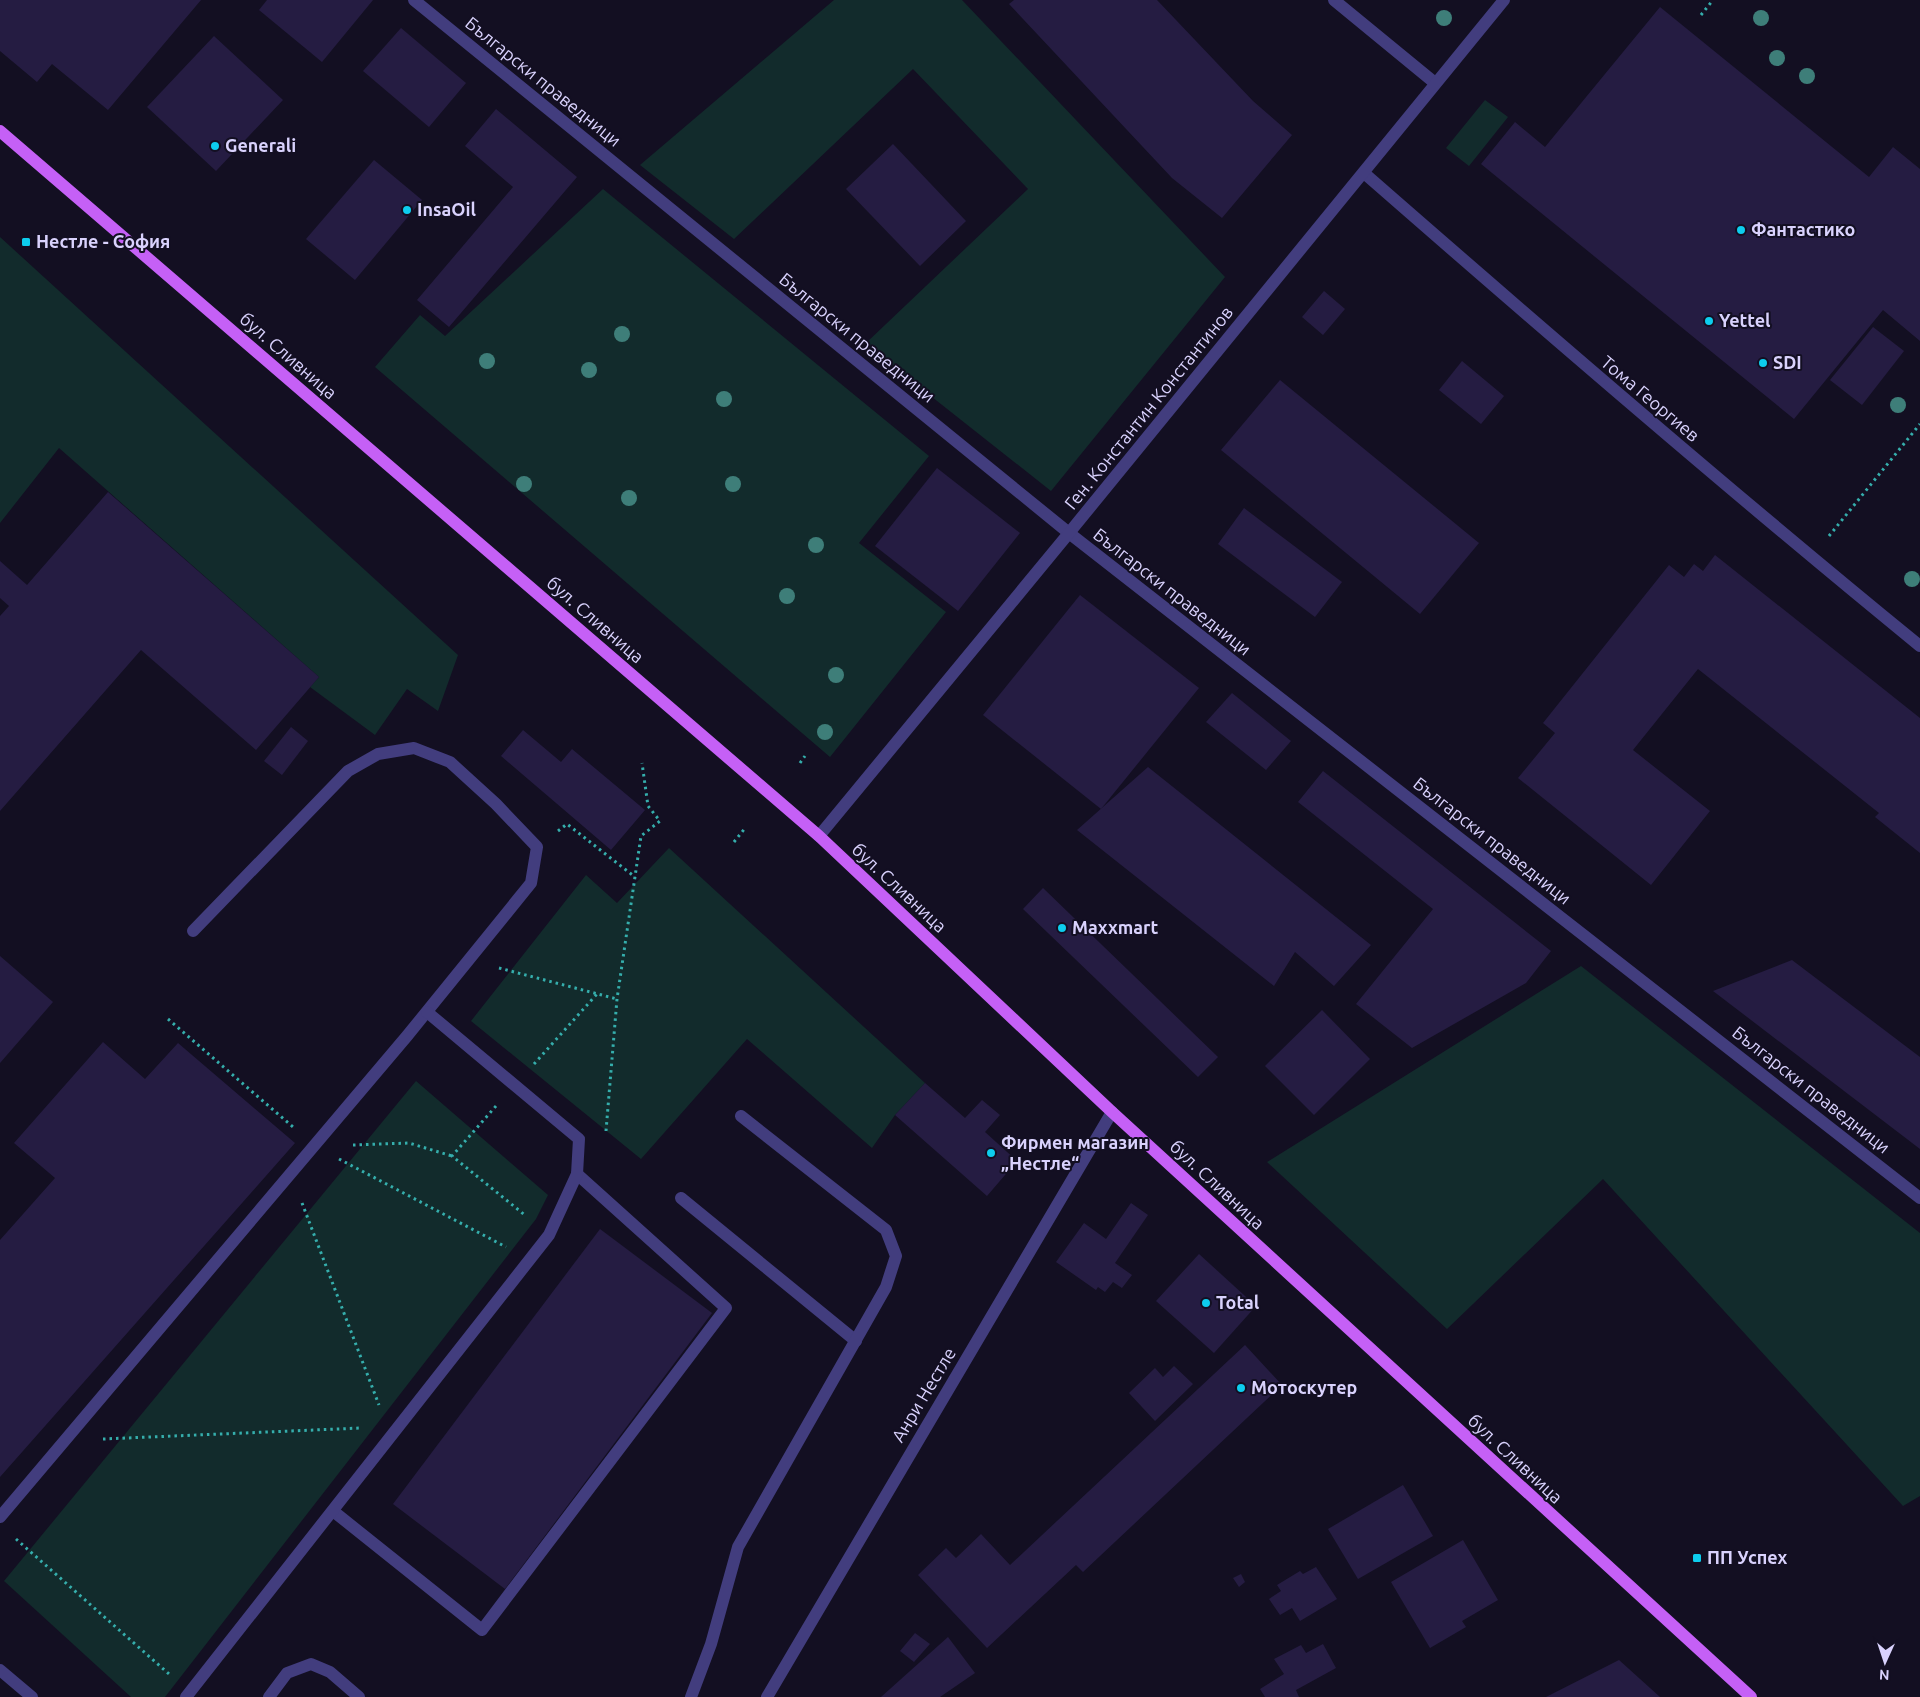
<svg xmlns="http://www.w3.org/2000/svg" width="1920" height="1697" font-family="Ubuntu,sans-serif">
  <rect width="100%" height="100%" fill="#130f22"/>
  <g fill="#122b2c">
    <path d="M834,0H962L1225,277L1051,491L865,344L1028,189L913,69L734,239L640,165Z"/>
    <path d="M1485,100L1508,117L1469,166L1446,148Z"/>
    <path d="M603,189L929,456L859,543L946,612L830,757L375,367L420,315L445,336Z"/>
    <path d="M0,237L458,655L438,711L407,689L375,735L310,687L319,677L59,448L0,523Z"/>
    <path d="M669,848L925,1083L895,1115L872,1148L747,1039L641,1159L471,1021L586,875L617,903Z"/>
    <path d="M1581,966L1920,1233V1496L1903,1506L1603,1179L1447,1329L1267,1162Z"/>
    <path d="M416,1081L548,1195L536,1219L165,1697H131L4,1581Z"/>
  </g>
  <g fill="#251c42">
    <path d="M0,0H201L108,110L52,64L37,82L0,51Z"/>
    <path d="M267,0H373L322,62L259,10Z"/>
    <path d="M1014,0H1157L1253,101L1292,135L1222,218L1172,178L1009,4Z"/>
    <path d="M1660,7L1869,177L1893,147L1920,169V341L1883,310L1794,419L1481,164L1515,122L1545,147Z"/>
    <path d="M401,28L466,83L429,127L363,71Z"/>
    <path d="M214,36L283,100L216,171L147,107Z"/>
    <path d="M496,109L577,177L449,327L417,300L513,187L465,146Z"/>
    <path d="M893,144L966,221L920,266L846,189Z"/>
    <path d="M374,160L422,200L355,280L306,239Z"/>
    <path d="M1324,291L1345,309L1323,335L1302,317Z"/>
    <path d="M1873,327L1904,351L1862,405L1830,380Z"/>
    <path d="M1462,361L1504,396L1481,424L1439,390Z"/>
    <path d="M1280,380L1479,543L1420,614L1221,450Z"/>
    <path d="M937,468L1020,533L958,611L875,546Z"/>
    <path d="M108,492L319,677L256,750L141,650L0,811V616L9,606L0,598V561L27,585Z"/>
    <path d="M1244,508L1342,582L1315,617L1218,544Z"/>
    <path d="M1715,555L1920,718V853L1875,817L1879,813L1698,669L1633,750L1710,811L1651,885L1518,778L1555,733L1543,723L1669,565L1684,577L1694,564L1703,571Z"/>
    <path d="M1080,595L1199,688L1101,809L983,715Z"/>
    <path d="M1232,693L1291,741L1266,770L1206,722Z"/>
    <path d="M291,727L308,741L282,775L264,761Z"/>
    <path d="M523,730L561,762L572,749L645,810L611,850L501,756Z"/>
    <path d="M1148,767L1371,945L1334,986L1295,952L1274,986L1077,830Z"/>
    <path d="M1323,771L1551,951L1526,983L1412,1048L1356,1004L1433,909L1298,802Z"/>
    <path d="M1043,888L1218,1057L1198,1077L1023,909Z"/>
    <path d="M0,956L53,1002L0,1063Z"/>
    <path d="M1792,960L1920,1057V1149L1713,991Z"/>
    <path d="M1322,1010L1370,1059L1314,1115L1265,1066Z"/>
    <path d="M103,1042L145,1079L178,1043L295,1143L0,1477V1240L55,1178L14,1143Z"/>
    <path d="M925,1083L965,1118L982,1100L1000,1115L985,1132L1017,1161L987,1196L895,1115Z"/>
    <path d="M1131,1203L1148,1215L1115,1263L1132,1275L1122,1288L1113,1282L1105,1292L1098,1287L1096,1290L1056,1262L1084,1223L1106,1239Z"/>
    <path d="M600,1229L712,1313L505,1589L393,1504Z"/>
    <path d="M1199,1254L1256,1306L1214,1353L1156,1301Z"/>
    <path d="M1245,1345L1282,1385L1083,1572L1076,1565L987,1648L918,1575L946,1548L956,1558L981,1534L1010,1565Z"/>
    <path d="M1174,1366L1193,1384L1155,1421L1129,1393L1155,1368L1163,1377Z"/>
    <path d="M1403,1485L1433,1536L1358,1579L1328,1529Z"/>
    <path d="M1463,1540L1498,1600L1462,1621L1466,1627L1430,1648L1391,1582Z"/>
    <path d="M1316,1567L1337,1599L1300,1621L1292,1608L1280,1615L1269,1599L1281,1591L1277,1585L1300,1571L1303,1574Z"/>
    <path d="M1241,1574L1245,1582L1239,1587L1233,1578Z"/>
    <path d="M915,1633L930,1644L914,1662L900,1651Z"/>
    <path d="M948,1637L975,1673L940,1697H881Z"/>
    <path d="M1323,1644L1336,1668L1296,1690L1299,1697H1265L1260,1689L1284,1674L1274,1659L1301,1645L1306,1653Z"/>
    <path d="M1619,1660L1660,1697H1546Z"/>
  </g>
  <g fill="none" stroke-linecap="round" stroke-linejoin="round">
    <g stroke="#35aeac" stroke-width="3" stroke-dasharray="2.5 4" stroke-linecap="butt">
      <path d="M1701,15L1713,0"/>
      <path d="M1829,536L1920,424"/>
      <path d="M800,763L805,756"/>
      <path d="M558,831L567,824L635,877"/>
      <path d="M734,842L746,827"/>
      <path d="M499,968L617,999"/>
      <path d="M168,1019L293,1127"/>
      <path d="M534,1064L597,994"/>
      <path d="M496,1106L452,1156L526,1216"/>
      <path d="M606,1131L617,999L641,836L660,821L648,806L642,763"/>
      <path d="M353,1145L409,1143L452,1156"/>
      <path d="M339,1159L506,1247"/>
      <path d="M302,1203L379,1405"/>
      <path d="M103,1439L361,1428"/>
      <path d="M16,1539L169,1674"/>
    </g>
    <g stroke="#423d7e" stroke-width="12">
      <path d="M414,0L1069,533L1920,1198"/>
      <path d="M1334,0L1435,83"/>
      <path d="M1364,173C1547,333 1731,492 1920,646"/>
      <path d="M819,836L1069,533L1504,0"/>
      <path d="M681,1198L856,1341"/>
      <path d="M333,1511L482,1630L726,1308L577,1174"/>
      <path d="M0,1517L407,1036L531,883L537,847L496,804L450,762L414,748L378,754L348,771L193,931"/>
      <path d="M0,1670L32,1697"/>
      <path d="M186,1697L549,1235L577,1174L579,1139L427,1012"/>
      <path d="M269,1697L287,1673L311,1664L330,1672L359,1697"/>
      <path d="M691,1697L711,1644L738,1547L886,1287L896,1256L886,1230L741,1116"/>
      <path d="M767,1697L1112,1112"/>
    </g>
    <path stroke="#c560f6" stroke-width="12" d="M0,131L819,836L1112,1112L1751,1697"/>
  </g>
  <g fill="#3e7e79">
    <circle cx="1444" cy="18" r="8"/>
    <circle cx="1761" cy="18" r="8"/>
    <circle cx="1777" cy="58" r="8"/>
    <circle cx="1807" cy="76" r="8"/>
    <circle cx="622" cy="334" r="8"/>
    <circle cx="487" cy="361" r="8"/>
    <circle cx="589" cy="370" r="8"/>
    <circle cx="724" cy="399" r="8"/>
    <circle cx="1898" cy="405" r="8"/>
    <circle cx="524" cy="484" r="8"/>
    <circle cx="733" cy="484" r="8"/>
    <circle cx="629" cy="498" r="8"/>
    <circle cx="816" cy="545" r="8"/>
    <circle cx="1912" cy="579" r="8"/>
    <circle cx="787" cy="596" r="8"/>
    <circle cx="836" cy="675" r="8"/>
    <circle cx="825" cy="732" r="8"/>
  </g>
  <g fill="#0dcdee" stroke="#130f22" stroke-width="2">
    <circle cx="215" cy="146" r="5"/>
    <circle cx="407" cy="210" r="5"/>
    <circle cx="1741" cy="230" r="5"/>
    <rect x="21" y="237" width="10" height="10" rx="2.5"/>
    <circle cx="1709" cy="321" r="5"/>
    <circle cx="1763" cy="363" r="5"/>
    <circle cx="1062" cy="928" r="5"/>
    <circle cx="991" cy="1153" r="5"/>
    <circle cx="1206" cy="1303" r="5"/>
    <circle cx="1241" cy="1388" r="5"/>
    <rect x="1692" y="1553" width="10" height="10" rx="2.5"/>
  </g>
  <g text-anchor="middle" stroke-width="4" stroke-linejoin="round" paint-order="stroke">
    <g font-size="18" fill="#d9d2fd" stroke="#130f22">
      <text transform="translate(543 82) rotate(39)" y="6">Български праведници</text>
      <text transform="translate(857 338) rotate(39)" y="6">Български праведници</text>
      <text transform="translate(288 356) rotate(41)" y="6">бул. Сливница</text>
      <text transform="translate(1650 399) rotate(40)" y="6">Тома Георгиев</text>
      <text transform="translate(1149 408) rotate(-51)" y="6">Ген. Константин Константинов</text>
      <text transform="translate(1172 592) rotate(38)" y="6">Български праведници</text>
      <text transform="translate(595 620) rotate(41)" y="6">бул. Сливница</text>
      <text transform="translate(1492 841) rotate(38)" y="6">Български праведници</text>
      <text transform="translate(899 888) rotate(43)" y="6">бул. Сливница</text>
      <text transform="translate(1811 1090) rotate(38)" y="6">Български праведници</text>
      <text transform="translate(1217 1185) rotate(43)" y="6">бул. Сливница</text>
      <text transform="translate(924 1395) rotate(-59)" y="6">Анри Нестле</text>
      <text transform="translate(1515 1459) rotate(43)" y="6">бул. Сливница</text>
    </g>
    <g font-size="18" font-weight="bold" fill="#d9d2fd" stroke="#130f22" text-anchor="start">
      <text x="225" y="152">Generali</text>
      <text x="417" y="216">InsaOil</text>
      <text x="1751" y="236">Фантастико</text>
      <text x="36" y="248">Нестле - София</text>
      <text x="1719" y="327">Yettel</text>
      <text x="1773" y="369">SDI</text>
      <text x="1072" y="934">Maxxmart</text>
      <text x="1001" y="1149">Фирмен магазин<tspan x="1001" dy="21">„Нестле“</tspan></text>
      <text x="1216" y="1309">Total</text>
      <text x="1251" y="1394">Мотоскутер</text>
      <text x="1707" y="1564">ПП Успех</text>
    </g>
  </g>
  <g transform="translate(1885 1662) rotate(183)" stroke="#130f22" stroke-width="4" paint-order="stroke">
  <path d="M0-4L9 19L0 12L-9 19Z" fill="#d9d2fd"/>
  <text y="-8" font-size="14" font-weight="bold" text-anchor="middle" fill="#d9d2fd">N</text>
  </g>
</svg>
